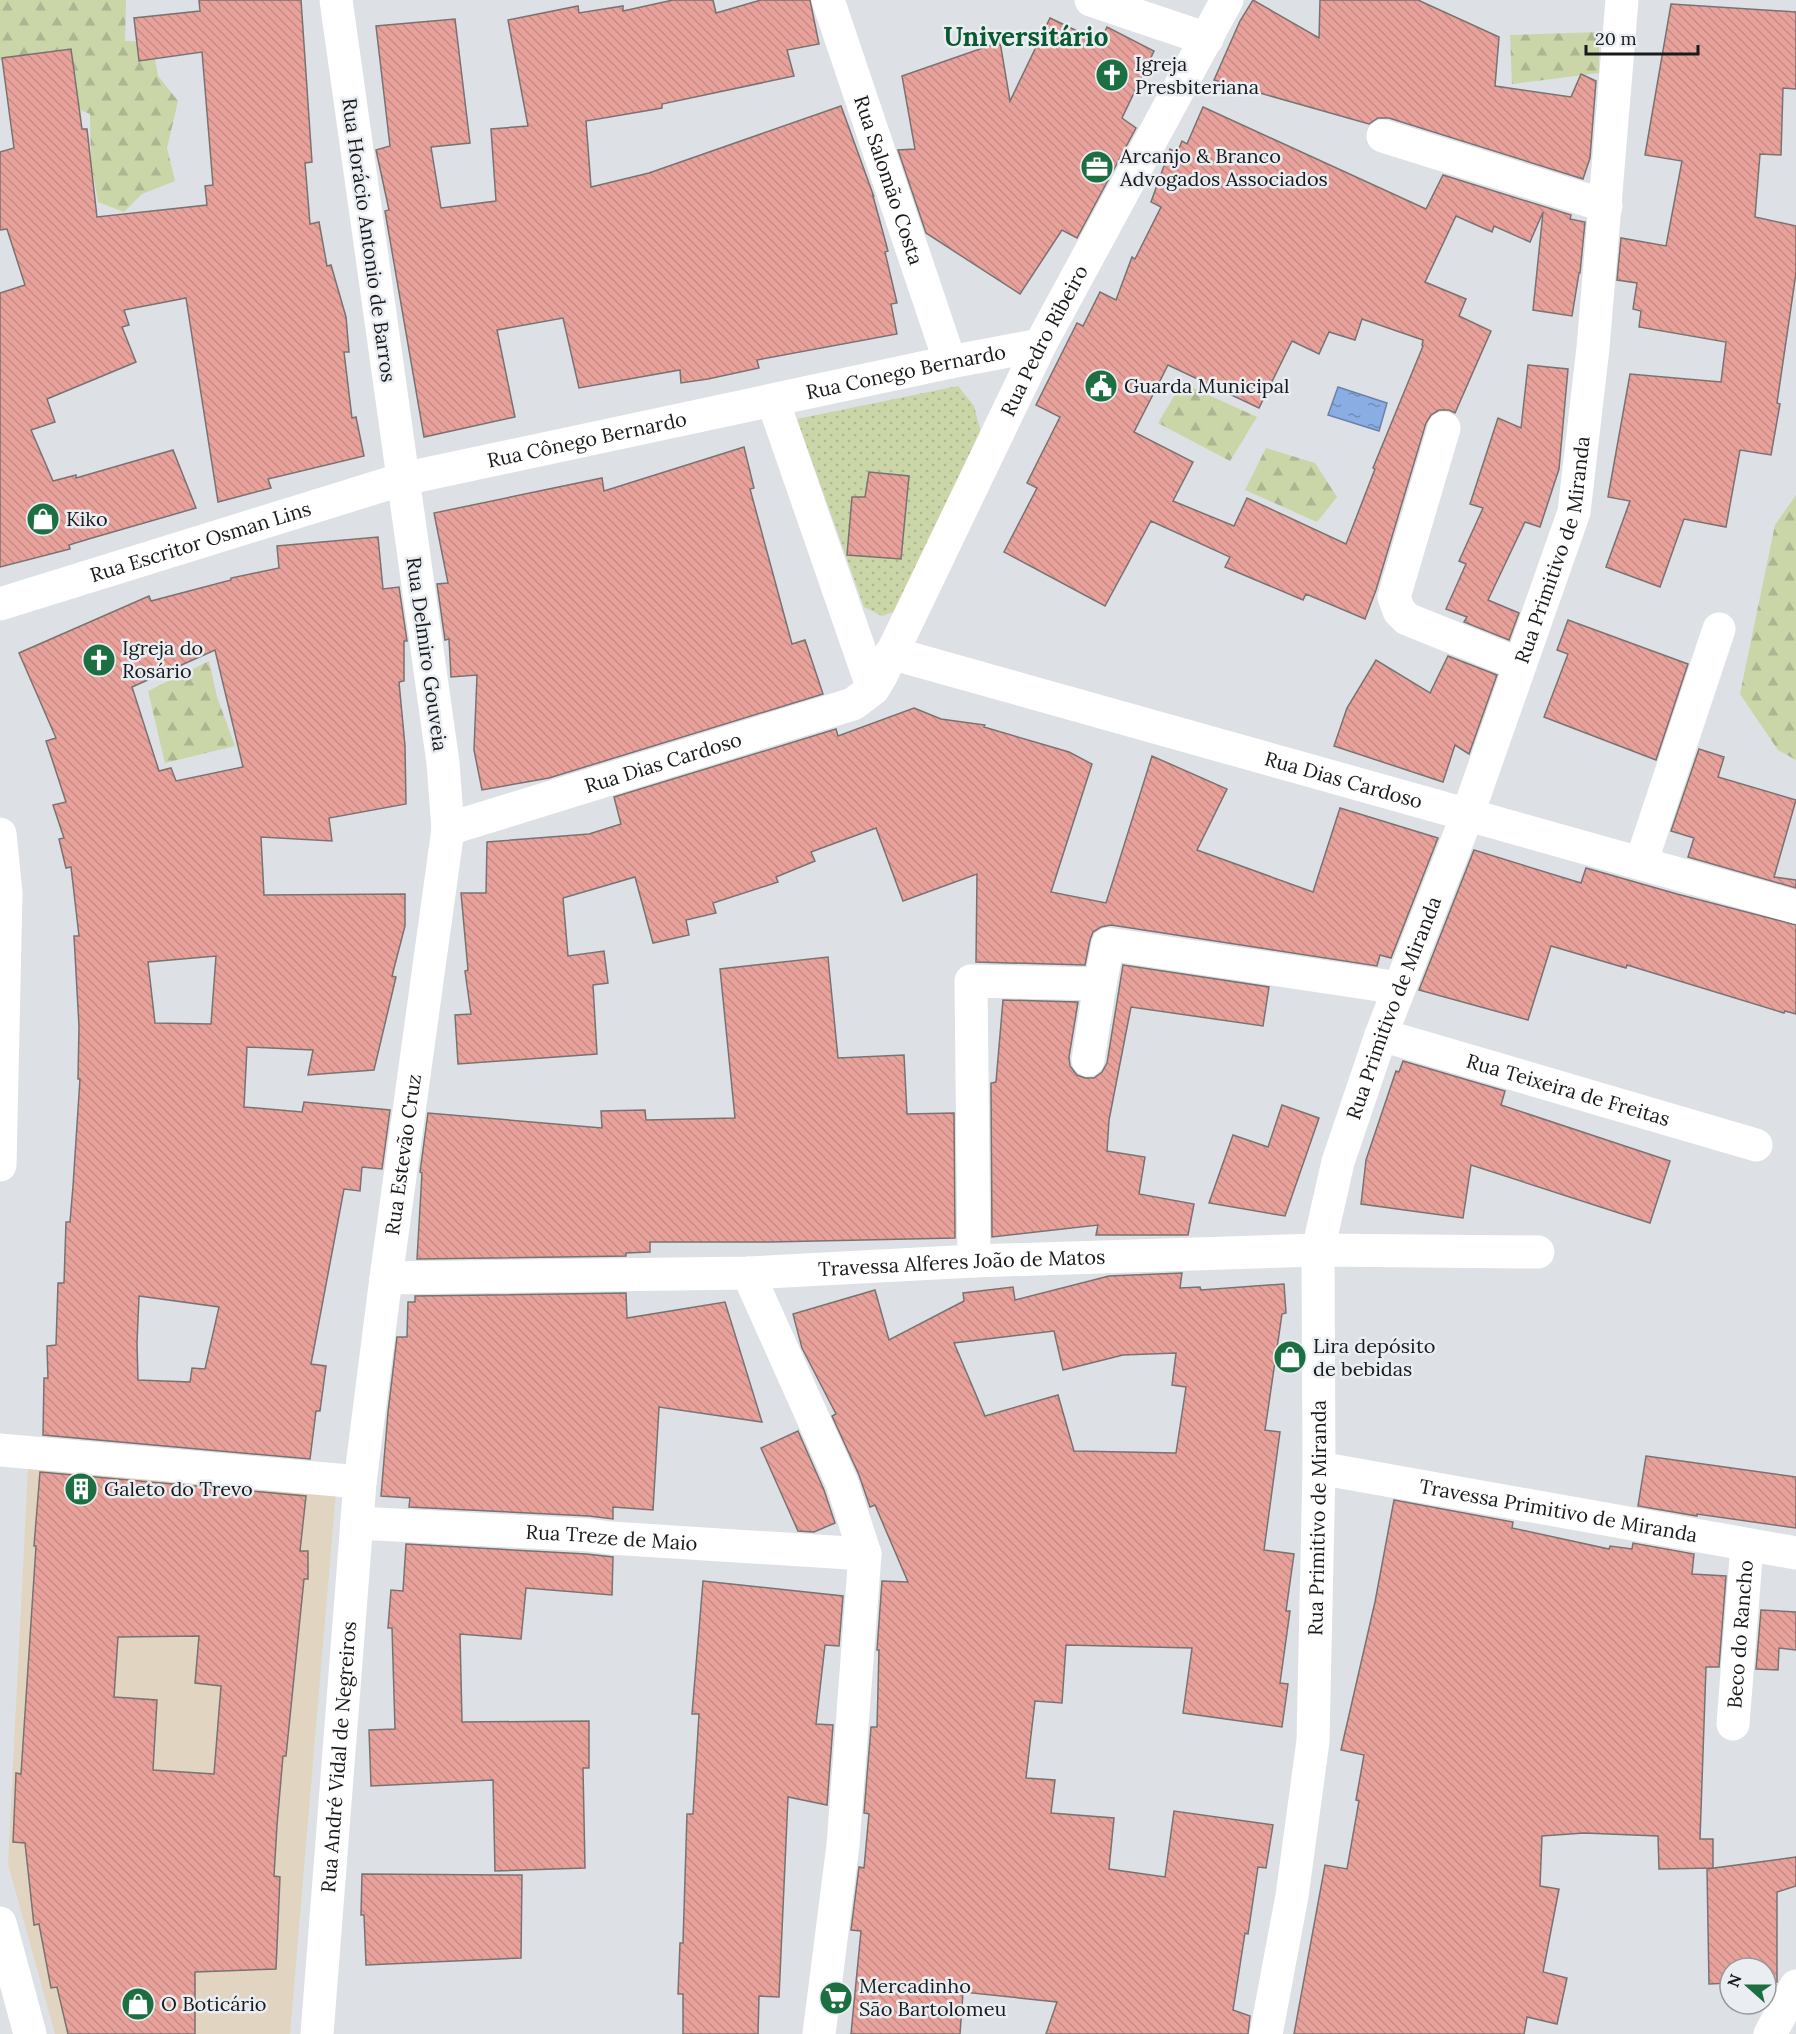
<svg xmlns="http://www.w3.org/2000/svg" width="1796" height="2034" font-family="Lora,serif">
  <defs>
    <pattern id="forest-firs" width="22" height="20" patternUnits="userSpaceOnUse" patternTransform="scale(1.5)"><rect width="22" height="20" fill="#cad5a8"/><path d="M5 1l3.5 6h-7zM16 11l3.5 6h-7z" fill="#adb690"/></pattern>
    <pattern id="park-dots" width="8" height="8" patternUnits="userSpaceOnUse" patternTransform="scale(1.5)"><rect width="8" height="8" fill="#cad5a8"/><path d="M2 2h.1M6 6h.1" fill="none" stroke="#adb690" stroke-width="1.8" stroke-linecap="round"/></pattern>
    <pattern id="water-ripples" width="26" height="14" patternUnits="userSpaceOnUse" patternTransform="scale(1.5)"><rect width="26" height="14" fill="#8aaee3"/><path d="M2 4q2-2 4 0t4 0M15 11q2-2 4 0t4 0" fill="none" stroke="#708db7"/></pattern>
    <pattern id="building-back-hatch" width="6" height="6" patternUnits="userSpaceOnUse" patternTransform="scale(1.5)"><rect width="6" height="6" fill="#e9a29b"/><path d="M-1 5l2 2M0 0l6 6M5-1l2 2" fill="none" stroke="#c78b85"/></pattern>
  </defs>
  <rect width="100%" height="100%" fill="#dde0e5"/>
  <path fill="#e1d5c1" d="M28,1466L336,1491L290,2034H55L8,1864Z"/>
  <g fill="url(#forest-firs)">
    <path d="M0,0H126L125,41L152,42L158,76L178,101L167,148L175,181L142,194L124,212L98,202L91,162L90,114L71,106L28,65L0,60Z"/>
    <path d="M1599,32V73L1512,84L1510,35Z"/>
    <path d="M1182,383L1257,417L1230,461L1158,423Z"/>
    <path d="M1266,448L1315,463L1337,497L1317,522L1245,490Z"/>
    <path d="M1796,495V760L1778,750L1740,694L1775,525Z"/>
    <path d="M209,661L217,697L235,746L165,763L148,691Z"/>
  </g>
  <path fill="url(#park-dots)" d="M958,386L974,406L981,433L898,610L882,616L864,607L797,419Z"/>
  <path fill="url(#water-ripples)" stroke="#6882a7" stroke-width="1.5" d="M1338,387L1387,403L1379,431L1328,415Z"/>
  <g fill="url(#building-back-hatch)" stroke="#787372" stroke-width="1.5" fill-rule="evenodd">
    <path d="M199,0H301L312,162L305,163L310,224L319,222L327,266L331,265L346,317L349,352H344L352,418L356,417L364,456L268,479L271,488L218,502L186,298L124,310L129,325L122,327L136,362L47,399L55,422L31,430L53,481L76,475V478L173,450L196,508L92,538L69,545L70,549L0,567V293L25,285L7,229L0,230V152L14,148L2,58L71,49L82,129H87L97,217L207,205L205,186L213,185L202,52L139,61L134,18L200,11Z"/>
    <path d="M673,0H713L716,13L761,0H810L819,44L787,50L794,76L662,104V108L586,121L591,187L649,173L841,106L874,197L873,196L888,251L885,252L897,303L891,304L897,334L757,360L759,368L708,379L681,383L680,370L579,388L563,318L497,330L515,417L424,437L385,211L389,210L376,150L390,146L376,26L455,19L470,143L431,147L441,208L496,201L491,129L528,126L508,20L578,6L579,13L623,6V11Z"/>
    <path d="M1253,0L1319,38L1320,0H1418L1499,37L1495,86L1571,97L1581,74L1596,81L1590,158L1583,179L1389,118H1378L1369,124L1214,80L1240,21Z"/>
    <path d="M1671,4L1796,12V89L1783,88L1781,155L1760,154L1755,217L1796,226V273L1777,403L1780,404L1771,455L1740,450L1726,527L1684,519L1660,587L1606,567L1630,501L1608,497L1630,374L1721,382L1726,342L1639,327L1641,311L1633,309L1637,283L1617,280L1621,238L1666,246L1682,161L1645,155Z"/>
    <path d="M1050,18L1100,42L1107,27L1154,51L1122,118L1136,128L1077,238L1062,230L1020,294L926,233L898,150L915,149L902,76L1000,42L1010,101Z"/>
    <path d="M1203,107L1426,209L1443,175L1571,215L1570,219L1585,222L1580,273H1579L1572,316L1533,310L1543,212L1530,242L1494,226L1492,232L1456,216L1425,282L1466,299L1459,316L1491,331L1455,413L1449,410H1439L1431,415L1426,423L1376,590L1365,619L1306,594L1303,600L1225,567L1230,557L1151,521L1105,606L1004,552L1037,488L1027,483L1060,417L1036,405L1077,323L1083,326L1100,292L1116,300L1132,257L1135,259L1161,207L1151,202L1170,149L1177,153L1182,141L1187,144ZM1362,319L1423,340L1422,345L1423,346L1373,468L1375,469L1346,544L1247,498L1234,526L1173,501L1193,462L1134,432L1168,365L1259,408L1292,341L1319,354L1329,332L1355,340Z"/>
    <path d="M1528,365L1568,369L1559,469L1540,527L1525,522L1488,600L1519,613L1509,640L1464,622L1467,617L1446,609L1466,564L1459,561L1483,508L1470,504L1498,418L1521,428Z"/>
    <path d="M744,447L754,488L750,489L792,644L805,640L823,694L549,778L482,790L474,750L477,675L451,677L449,639L445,640L437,584L448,583L434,513L602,478L604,491Z"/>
    <path d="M869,472L909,476L901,559L847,555L852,497H865Z"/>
    <path d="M378,537L383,589L399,587L407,641H404V681L399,682L405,746L406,804L329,818L332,841L261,837L264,895L405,894V926L392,976L396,977L374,1070L308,1075L313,1050L247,1047L244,1107L302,1112L304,1102L390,1110L382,1169L362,1167L360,1191L344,1189L311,1364L326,1366L320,1411H316L310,1459L43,1435L44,1378H48L47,1346L56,1345L58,1283H64L66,1222H70L73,1186L80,1079H78L79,1026L74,936H79L71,867L66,868L59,839L64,838L53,805L66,802L46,741L56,738L19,653L149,596L151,601L231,580V578L279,568L277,546ZM215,650L243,767L176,781L171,768L159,771L132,687ZM216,956L211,1024L155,1023L148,962ZM139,1296L219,1307L205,1369L192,1368L190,1382L138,1380L137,1343Z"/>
    <path d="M1568,620L1688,664L1656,760L1544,717L1568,654L1557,650Z"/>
    <path d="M1448,656L1497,675L1469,754L1455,745L1443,782L1334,746L1347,708L1376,660L1430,693Z"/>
    <path d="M914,708L941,719L985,725L984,727L1069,752L1092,764L1051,892L1106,903L1152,756L1227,789L1197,850L1313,892L1340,808L1438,838L1391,958L1380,955L1377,966L1111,925L1101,927L1093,932L1090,940L1085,965L976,962L977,874L903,901L876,828L811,852L815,861L776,877L778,882L713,903L716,913L686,920L689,935L653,943L635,877L563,898L568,956L604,951L608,983L593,985L597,1054L458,1064L455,1015L471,1014L465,971L468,970L461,893H486L487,842L589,834L621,824L614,797L836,729L838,736Z"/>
    <path d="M1699,749L1724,757L1718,777L1796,800L1774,877L1796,880V888L1688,857L1694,838L1671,831Z"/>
    <path d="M1474,850L1581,883L1586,868L1677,894L1796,925V1014L1785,1011L1784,1013L1627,965L1626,968L1551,946L1528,1020L1419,990Z"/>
    <path d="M828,957L838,1058L904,1055L907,1114L954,1113L955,1238L770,1242H650V1252L626,1253V1256L417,1259L422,1173L420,1172L428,1113L602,1128L601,1111L645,1110L646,1120L735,1118L720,969Z"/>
    <path d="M1123,965L1269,987L1263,1026L1131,1007L1109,1120L1107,1151L1145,1157L1139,1194L1194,1204L1188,1235H1096L1098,1225L992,1237L991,1083L996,1082L1003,1000L1078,1002L1069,1057L1070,1066L1077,1075L1085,1078H1094L1102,1072L1107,1063Z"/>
    <path d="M1403,1061L1505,1091L1501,1105L1670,1161L1650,1223L1471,1165L1463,1218L1361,1204L1366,1160L1396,1071L1399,1072Z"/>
    <path d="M1282,1105L1319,1118L1285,1216L1209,1203L1233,1135L1268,1147Z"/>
    <path d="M1182,1273L1180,1288L1200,1287L1201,1290L1284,1284L1286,1313L1282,1314L1265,1430L1280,1432L1264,1550L1294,1554L1286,1611H1290L1280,1683L1288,1684L1282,1727L1183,1713L1192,1648L1066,1645L1062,1703L1035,1701L1026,1778L1055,1780L1051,1813L1114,1818L1109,1869L1165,1877L1174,1811L1273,1825L1266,1868L1258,1867L1248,1934L1245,1933L1233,2010L1250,2016L1248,2034H1046L1057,2002L963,1992L960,2034H851L861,1931L851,1930L859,1867L864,1868L869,1814L864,1813L871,1727H877L879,1650H877L882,1581L908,1582L875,1505L870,1507L859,1475L832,1416L836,1414L802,1348L793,1314L875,1290L889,1340L964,1301L963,1293L1013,1287L1015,1300L1109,1276ZM1054,1331L1063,1370L1123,1355L1176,1353L1172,1385L1186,1387L1176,1453L1074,1451L1058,1395L985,1416L954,1343Z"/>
    <path d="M626,1293L627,1318L725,1302L762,1422L659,1407L653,1510L613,1507V1519L589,1516L409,1507L410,1498L381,1496L388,1412L397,1337H407L408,1302H415V1296Z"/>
    <path d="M798,1431L824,1490L835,1523L814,1532L798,1531L761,1448Z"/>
    <path d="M1646,1456L1796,1477V1528L1697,1514V1516L1638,1506Z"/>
    <path d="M40,1472L306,1496L300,1551H308V1579H304L286,1756H283L277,1825L274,1876L280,1877L276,1969L195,1972V2034H68L57,1987L51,1988L39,1924L34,1925L25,1843L13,1842L16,1773L21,1774L36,1546H34ZM199,1636L195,1683L221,1686L214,1774L153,1770L157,1700L114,1697L118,1637Z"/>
    <path d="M1394,1500L1513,1522L1512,1528L1609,1549L1610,1546L1632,1549L1633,1543L1694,1554L1692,1574L1726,1576L1719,1667H1706L1700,1839H1713V1868L1659,1869L1658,1836L1584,1833L1542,1836L1540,1886L1559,1889L1543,1972L1567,1978L1557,2024L1527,2017L1524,2034H1294L1325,1865L1347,1869L1359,1801L1356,1800L1364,1755L1341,1750L1375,1602Z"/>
    <path d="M406,1544L586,1554L613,1557L612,1595L526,1588L521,1639L460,1634L462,1722L589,1721V1768H583L585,1868L495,1871L493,1780L371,1786L369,1730L395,1729L392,1628H388L391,1590L403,1591Z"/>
    <path d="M703,1581L843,1596L839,1646L825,1645L816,1724L833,1725L827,1805L788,1797L779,1997L759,1996L758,2034H683V1994H678L680,1943H683L687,1814H693L699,1714H692Z"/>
    <path d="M1761,1610L1796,1612V1650L1779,1648L1778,1670L1756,1669Z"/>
    <path d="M1796,1857V1886L1777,1892V1982H1766V1968H1730V1983L1709,1984L1707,1869Z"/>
    <path d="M362,1874L522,1875L521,1958L366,1965L364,1915H361Z"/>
  </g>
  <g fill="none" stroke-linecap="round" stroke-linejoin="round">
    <g stroke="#fff" stroke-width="33">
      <path id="s1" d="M828,0L950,362"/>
      <path d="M1091,0L1207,39"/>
      <path d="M1383,136L1606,206"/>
      <path d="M773,401L873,689"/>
      <path d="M1444,428L1394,597L1399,611L1407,619L1519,664"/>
      <path id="s2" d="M0,604L403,479L950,362L1040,345"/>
      <path id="s3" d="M891,653L1796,907"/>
      <path id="s4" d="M448,829L853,704L873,689L881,676L1040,345L1227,0"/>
      <path d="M1641,863L1719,629"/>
      <path id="s5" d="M1381,1035L1756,1145"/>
      <path d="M1088,1060L1100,984"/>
      <path d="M974,1261L971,981L1100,984L1108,944L1399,988"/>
      <path d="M748,1273L842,1483L865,1554L843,1845L819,2034"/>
      <path id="s6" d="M386,1278L748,1273L974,1261L1318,1250L1538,1252"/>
      <path d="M0,1450L360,1482"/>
      <path id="s7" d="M1319,1468L1796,1553"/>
      <path id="s8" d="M357,1523L588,1535L610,1538L865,1554"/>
      <path id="s9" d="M1733,1724L1747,1545"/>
      <path id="s10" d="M317,2034L360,1482L386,1278L448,829L443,763L336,0"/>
      <path id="s11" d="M1266,2034L1292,1896L1313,1741L1319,1468L1318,1250L1338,1162L1381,1035L1467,816L1574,512L1593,348L1622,0"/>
      <path d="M1770,2034L1796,1986"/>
    </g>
    <g stroke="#fff" stroke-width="33">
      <path d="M0,834L6,893L0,1165"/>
      <path d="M0,1923L30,2034"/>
    </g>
  </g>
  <defs>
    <symbol id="church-disc" viewBox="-11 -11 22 22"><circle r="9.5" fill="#1c6f40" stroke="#eaeef2"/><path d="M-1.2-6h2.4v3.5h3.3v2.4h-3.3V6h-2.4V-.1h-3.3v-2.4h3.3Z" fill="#fff"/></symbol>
    <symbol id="office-disc" viewBox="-11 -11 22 22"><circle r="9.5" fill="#1c6f40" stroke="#eaeef2"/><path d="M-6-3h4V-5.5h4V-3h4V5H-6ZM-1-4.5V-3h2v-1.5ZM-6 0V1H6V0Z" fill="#fff"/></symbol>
    <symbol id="civic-disc" viewBox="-11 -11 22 22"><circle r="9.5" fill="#1c6f40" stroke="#eaeef2"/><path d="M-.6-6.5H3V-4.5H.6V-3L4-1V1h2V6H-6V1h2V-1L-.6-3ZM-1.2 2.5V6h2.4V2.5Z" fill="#fff"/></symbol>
    <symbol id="shop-disc" viewBox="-11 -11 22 22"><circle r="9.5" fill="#1c6f40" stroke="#eaeef2"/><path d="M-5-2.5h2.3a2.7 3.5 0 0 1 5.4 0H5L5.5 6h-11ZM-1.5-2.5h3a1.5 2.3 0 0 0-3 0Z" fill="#fff"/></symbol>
    <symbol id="building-disc" viewBox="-11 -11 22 22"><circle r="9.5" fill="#1c6f40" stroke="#eaeef2"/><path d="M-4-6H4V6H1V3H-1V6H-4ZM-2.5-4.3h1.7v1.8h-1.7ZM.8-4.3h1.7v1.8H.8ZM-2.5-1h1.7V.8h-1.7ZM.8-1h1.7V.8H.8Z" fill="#fff"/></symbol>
    <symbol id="supermarket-disc" viewBox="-11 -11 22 22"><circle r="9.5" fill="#1c6f40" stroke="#eaeef2"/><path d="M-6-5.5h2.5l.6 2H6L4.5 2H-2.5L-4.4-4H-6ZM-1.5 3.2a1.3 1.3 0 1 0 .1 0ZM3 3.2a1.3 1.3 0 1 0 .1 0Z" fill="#fff"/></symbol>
  </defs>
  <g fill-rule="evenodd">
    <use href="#church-disc" x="1093" y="56" width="38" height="38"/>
    <use href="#office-disc" x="1078" y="148" width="38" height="38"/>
    <use href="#civic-disc" x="1082" y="367" width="38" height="38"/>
    <use href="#shop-disc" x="24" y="500" width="38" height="38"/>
    <use href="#church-disc" x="80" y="641" width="38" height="38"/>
    <use href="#shop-disc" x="1271" y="1338" width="38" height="38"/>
    <use href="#building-disc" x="62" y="1470" width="38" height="38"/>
    <use href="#supermarket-disc" x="817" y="1979" width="38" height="38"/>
    <use href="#shop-disc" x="119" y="1985" width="38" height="38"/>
  </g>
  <g text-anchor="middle" stroke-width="5" stroke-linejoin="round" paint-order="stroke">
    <g font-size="20" fill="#191a1c" stroke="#eaeef2" text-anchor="start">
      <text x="1135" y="71">Igreja<tspan x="1135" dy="23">Presbiteriana</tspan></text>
      <text x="1120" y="163">Arcanjo &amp; Branco<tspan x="1120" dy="23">Advogados Associados</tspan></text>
      <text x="1124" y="393">Guarda Municipal</text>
      <text x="66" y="526">Kiko</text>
      <text x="122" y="655">Igreja do<tspan x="122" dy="23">Rosário</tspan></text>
      <text x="1313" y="1353">Lira depósito<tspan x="1313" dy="23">de bebidas</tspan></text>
      <text x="104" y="1496">Galeto do Trevo</text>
      <text x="859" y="1993">Mercadinho<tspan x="859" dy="23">São Bartolomeu</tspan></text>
      <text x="161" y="2011">O Boticário</text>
    </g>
    <g font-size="20" fill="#191a1c" stroke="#eaeef2">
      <text dy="7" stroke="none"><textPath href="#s1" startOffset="190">Rua Salomão Costa</textPath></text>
      <text transform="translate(369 240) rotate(82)" y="7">Rua Horácio Antonio de Barros</text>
      <text dy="7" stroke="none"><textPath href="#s4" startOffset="837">Rua Pedro Ribeiro</textPath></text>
      <text dy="7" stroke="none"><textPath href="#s2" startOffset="936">Rua Conego Bernardo</textPath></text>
      <text dy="7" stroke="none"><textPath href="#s2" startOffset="610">Rua Cônego Bernardo</textPath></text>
      <text dy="7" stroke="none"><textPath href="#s2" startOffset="210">Rua Escritor Osman Lins</textPath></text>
      <text dy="7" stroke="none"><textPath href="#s11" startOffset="1528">Rua Primitivo de Miranda</textPath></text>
      <text transform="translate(427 654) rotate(82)" y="7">Rua Delmiro Gouveia</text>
      <text dy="7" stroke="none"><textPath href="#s4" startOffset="225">Rua Dias Cardoso</textPath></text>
      <text dy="7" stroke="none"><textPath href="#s3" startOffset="470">Rua Dias Cardoso</textPath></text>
      <text dy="7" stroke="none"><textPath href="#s11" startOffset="1042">Rua Primitivo de Miranda</textPath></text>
      <text dy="7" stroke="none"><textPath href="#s5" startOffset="195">Rua Teixeira de Freitas</textPath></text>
      <text dy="7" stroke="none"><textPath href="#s10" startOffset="884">Rua Estevão Cruz</textPath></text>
      <text dy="7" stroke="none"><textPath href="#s6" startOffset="576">Travessa Alferes João de Matos</textPath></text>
      <text dy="7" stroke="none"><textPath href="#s7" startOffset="243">Travessa Primitivo de Miranda</textPath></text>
      <text dy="7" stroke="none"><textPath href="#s11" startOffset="520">Rua Primitivo de Miranda</textPath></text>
      <text dy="7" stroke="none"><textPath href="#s8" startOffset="255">Rua Treze de Maio</textPath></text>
      <text dy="7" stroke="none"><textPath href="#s9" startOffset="90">Beco do Rancho</textPath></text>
      <text dy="7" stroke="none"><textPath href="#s10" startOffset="278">Rua André Vidal de Negreiros</textPath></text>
    </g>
    <g font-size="26" font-weight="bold" fill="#095a31" stroke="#eaeef2">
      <text x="1026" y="46">Universitário</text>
    </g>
  </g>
  <g transform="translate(1748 1986) rotate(291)"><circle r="28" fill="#eaeef2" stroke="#96999c" stroke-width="1.5"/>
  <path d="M0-4.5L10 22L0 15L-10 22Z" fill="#1c6f40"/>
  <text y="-9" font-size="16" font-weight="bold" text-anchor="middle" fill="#191a1c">N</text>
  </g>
  <path d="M1586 45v9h112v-9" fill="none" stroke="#191a1c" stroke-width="3"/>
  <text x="1595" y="45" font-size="18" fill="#191a1c" stroke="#eaeef2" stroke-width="4.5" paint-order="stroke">20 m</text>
</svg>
